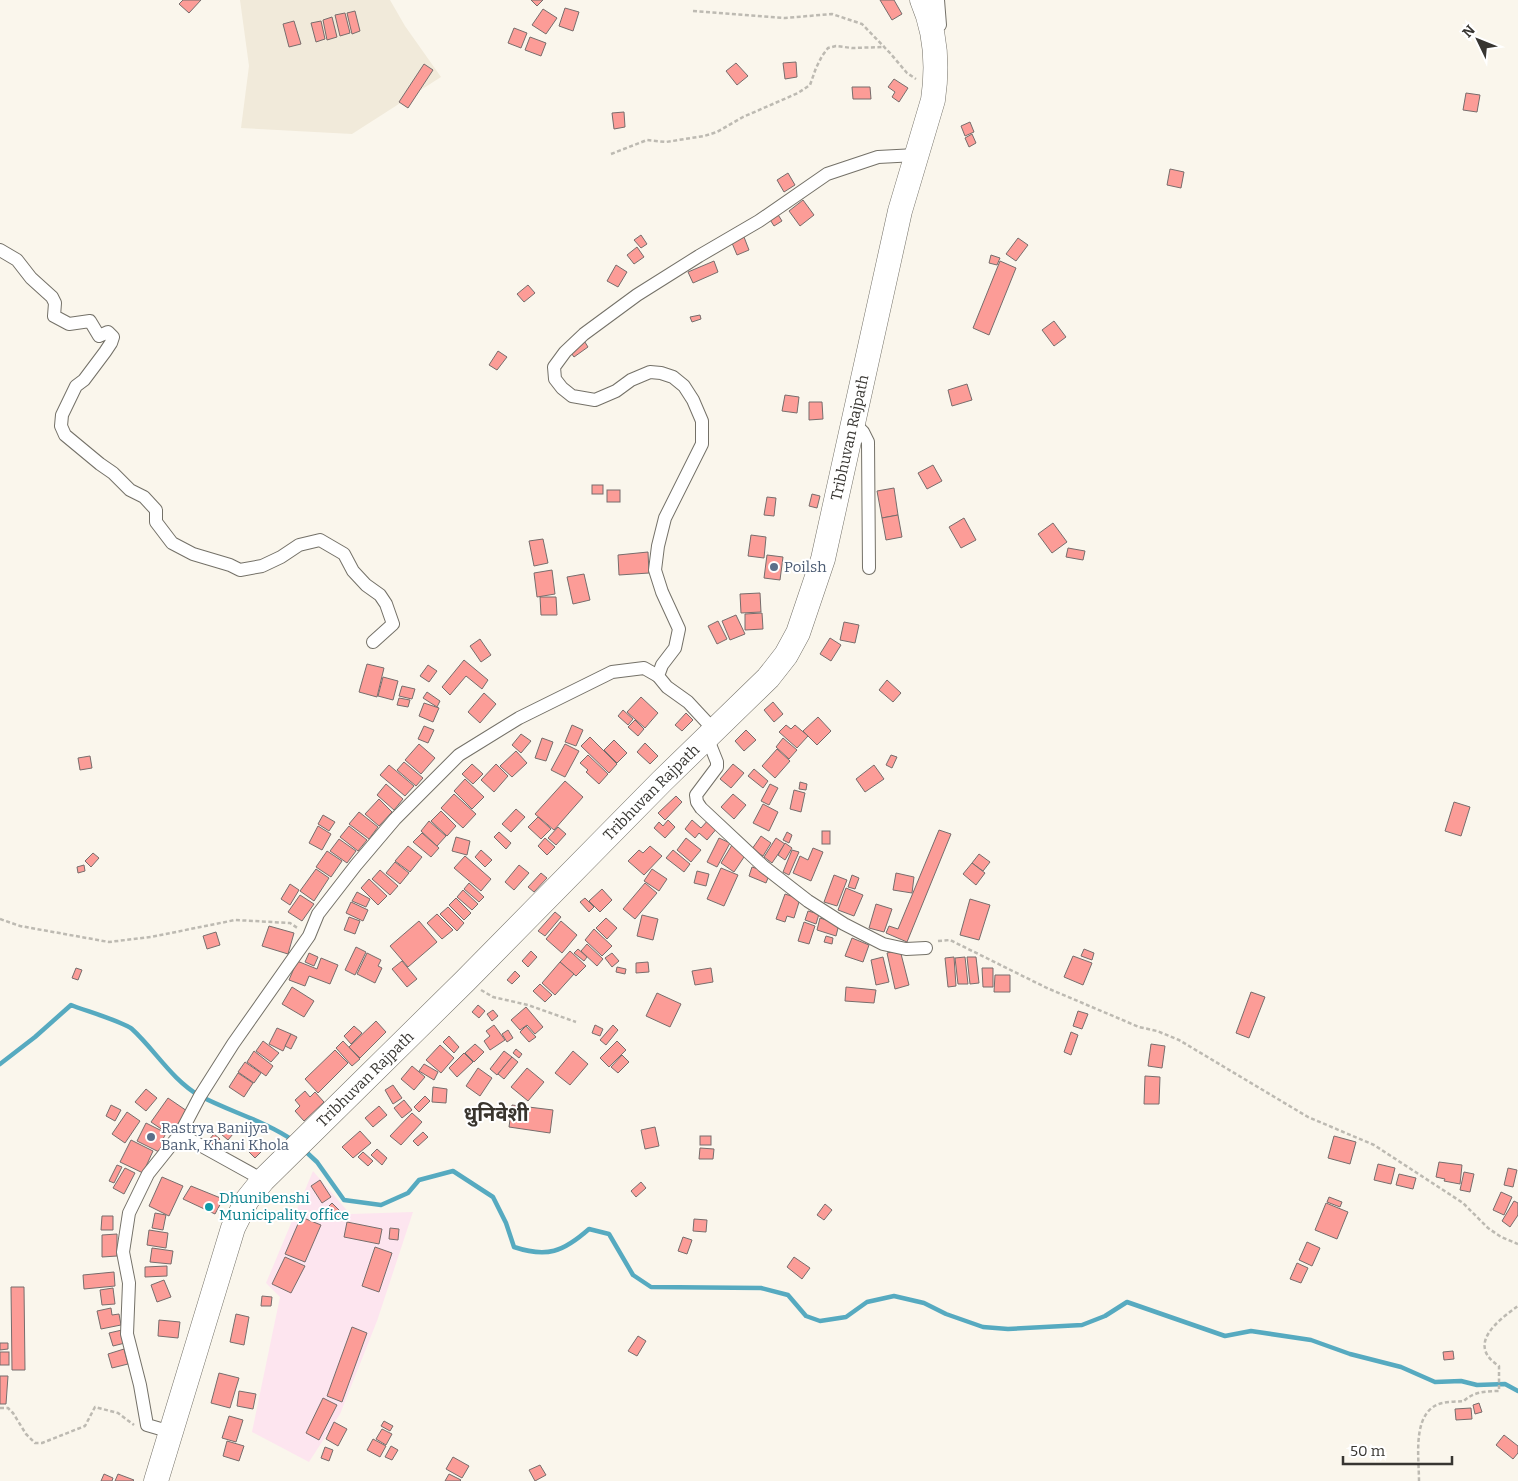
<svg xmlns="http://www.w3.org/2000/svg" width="1518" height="1481" font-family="Bitter,'Noto Sans Devanagari',serif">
  <rect width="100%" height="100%" fill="#faf6ec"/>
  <path fill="#f1eada" d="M240,0H390L405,26L441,77L352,134L241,128L249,66Z"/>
  <path fill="#fde5ef" d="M313,1171L350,1214L413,1212L377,1321L340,1414L309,1462L252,1432L280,1297L266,1283Z"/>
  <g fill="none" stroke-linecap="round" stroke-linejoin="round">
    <g stroke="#56aac0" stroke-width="4.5">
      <path d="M0,1064L35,1037L71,1005C83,1010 124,1022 132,1029C155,1050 172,1080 200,1096C231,1112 265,1121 294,1141"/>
      <path d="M303,1149L317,1162L344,1200L381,1205L408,1193L419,1180L453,1171L493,1197L506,1223L514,1247C547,1258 563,1252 589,1229L609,1234L633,1275L651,1287L761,1288L788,1295L806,1316L820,1321L846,1317L867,1302L894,1296L924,1303L946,1314L983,1327L1008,1329L1082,1325L1105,1316L1127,1302L1225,1336L1251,1331L1311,1340L1350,1354L1401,1367L1435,1382L1461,1381L1477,1385L1505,1384L1518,1391"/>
    </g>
  </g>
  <g fill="#fc9c97" stroke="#776d6c">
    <path d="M183,0H201L189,13L179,4Z"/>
    <path d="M531,0H543L537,6Z"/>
    <path d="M880,0H894L902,14L892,20Z"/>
    <path d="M565,8L579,12L573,31L559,26Z"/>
    <path d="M543,9L557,18L546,34L532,25Z"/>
    <path d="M355,11L360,31L352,34L347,13Z"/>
    <path d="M345,13L350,33L340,36L335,15Z"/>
    <path d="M332,17L337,37L327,40L323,20Z"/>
    <path d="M294,21L301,44L289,47L283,24Z"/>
    <path d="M321,21L325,39L316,42L311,23Z"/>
    <path d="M514,28L527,33L521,48L508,43Z"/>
    <path d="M530,37L546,43L541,56L525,50Z"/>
    <path d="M796,62L797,77L785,79L783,63Z"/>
    <path d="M736,63L748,76L737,85L726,71Z"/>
    <path d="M424,64L433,70L408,108L399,102Z"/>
    <path d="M894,79L908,88L899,102L892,97L895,92L888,87Z"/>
    <path d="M852,87H870L871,99H853Z"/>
    <path d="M1466,93L1480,95L1477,112L1463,110Z"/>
    <path d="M624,112L625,127L614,129L612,113Z"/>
    <path d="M970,122L974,132L965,136L961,126Z"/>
    <path d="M972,134L976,143L969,147L965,138Z"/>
    <path d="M1170,169L1184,172L1181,188L1167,185Z"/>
    <path d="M788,173L795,185L784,192L777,180Z"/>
    <path d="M803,200L814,215L800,226L789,211Z"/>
    <path d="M777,213L782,221L774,226L769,218Z"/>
    <path d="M641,235L647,244L641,248L634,240Z"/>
    <path d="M744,237L749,250L737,255L732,243Z"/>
    <path d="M1018,238L1028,245L1016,261L1006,254Z"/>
    <path d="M637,247L644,257L634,264L627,255Z"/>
    <path d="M991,255L1000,258L997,265L989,263Z"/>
    <path d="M714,261L718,272L693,283L688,272Z"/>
    <path d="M1000,261L1016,268L989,335L973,328Z"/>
    <path d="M616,265L627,272L618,287L607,281Z"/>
    <path d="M528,285L535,293L524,302L517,294Z"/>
    <path d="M700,315L701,319L692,322L690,317Z"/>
    <path d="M1054,321L1066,337L1054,346L1042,330Z"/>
    <path d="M583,339L588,347L574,357L569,350Z"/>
    <path d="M498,351L507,357L497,370L489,365Z"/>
    <path d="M967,384L972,400L952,406L948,390Z"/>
    <path d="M785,395L799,397L797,413L782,411Z"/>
    <path d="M809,402H822L823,419L809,420Z"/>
    <path d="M933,465L942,481L927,489L918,473Z"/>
    <rect x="592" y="485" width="11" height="9"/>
    <path d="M894,488L898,515L882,518L877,491Z"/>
    <rect x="607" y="490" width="13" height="12"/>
    <path d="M812,494L820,496L817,508L809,506Z"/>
    <path d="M767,497L776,498L774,516L764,515Z"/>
    <path d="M898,515L902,537L886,540L882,518Z"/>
    <path d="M964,518L976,540L961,548L949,527Z"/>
    <path d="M1053,523L1067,542L1052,553L1038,534Z"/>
    <path d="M751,535L766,537L764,558L748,556Z"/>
    <path d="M543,539L548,563L534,566L529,541Z"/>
    <path d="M1068,548L1085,551L1083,560L1066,557Z"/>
    <path d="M648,552L649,573L619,575L618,555Z"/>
    <path d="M767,555L783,557L780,580L764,578Z"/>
    <path d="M552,570L555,594L537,597L534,573Z"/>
    <path d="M584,574L590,600L573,604L567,577Z"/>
    <path d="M760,593L761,612L741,613L740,594Z"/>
    <path d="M540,597H556L557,615H541Z"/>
    <path d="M762,613L763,629L745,630V614Z"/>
    <path d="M736,615L745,634L730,640L722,621Z"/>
    <path d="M718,621L727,639L717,644L708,626Z"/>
    <path d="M844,622L859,625L855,643L840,640Z"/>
    <path d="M830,638L841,645L831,661L820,654Z"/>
    <path d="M480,639L491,655L481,662L470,646Z"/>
    <path d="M464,660L488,680L482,689L466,676L450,695L442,687Z"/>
    <path d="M367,664L384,668L377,697L359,692Z"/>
    <path d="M428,665L437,671L429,682L420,676Z"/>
    <path d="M383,677L398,681L393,700L378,696Z"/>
    <path d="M887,680L901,693L893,702L879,690Z"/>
    <path d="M402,686L415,689L412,699L399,696Z"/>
    <path d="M427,692L440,701L437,707L423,698Z"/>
    <path d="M484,693L496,704L480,723L468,712Z"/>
    <path d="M641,697L658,713L645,728L627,712Z"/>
    <path d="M399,698L410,700L408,707L397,705Z"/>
    <path d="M773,702L783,714L774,722L764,710Z"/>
    <path d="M424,703L439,708L433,722L419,716Z"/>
    <path d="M623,710L633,719L628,725L618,716Z"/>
    <path d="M686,713L693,720L682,731L675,725Z"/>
    <path d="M818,717L831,731L817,745L803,731Z"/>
    <path d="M635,720L644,729L638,736L628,727Z"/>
    <path d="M572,725L583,730L576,746L565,742Z"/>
    <path d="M786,725L791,729L795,725L808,736L797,748L779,732Z"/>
    <path d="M424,726L434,730L428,743L418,739Z"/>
    <path d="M746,730L756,740L744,751L735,741Z"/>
    <path d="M521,734L531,741L521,753L512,745Z"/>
    <path d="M590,737L617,764L609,773L581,746Z"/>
    <path d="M542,738L553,742L546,761L535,758Z"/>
    <path d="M783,738L797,750L789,759L776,747Z"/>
    <path d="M614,740L627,753L617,763L604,750Z"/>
    <path d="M645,743L658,756L650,764L637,752Z"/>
    <path d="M419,744L435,758L421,774L405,760Z"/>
    <path d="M565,744L579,751L565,777L551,770Z"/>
    <path d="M777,749L790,761L775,778L762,766Z"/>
    <path d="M516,751L527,763L512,777L500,766Z"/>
    <path d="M588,755L608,774L599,784L586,772L588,770L580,763Z"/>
    <path d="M891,755L897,757L892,768L886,765Z"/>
    <path d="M90,756L92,768L80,770L78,758Z"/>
    <path d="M404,762L423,778L416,786L397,770Z"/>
    <path d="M472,764L483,774L473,784L462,774Z"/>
    <path d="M496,764L508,776L494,792L481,780Z"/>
    <path d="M733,764L744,773L731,788L720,779Z"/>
    <path d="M389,765L414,786L405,796L380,775Z"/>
    <path d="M874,765L884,779L865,792L856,779Z"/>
    <path d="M754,769L768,781L763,788L748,776Z"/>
    <path d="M465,779L484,797L472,809L454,791Z"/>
    <path d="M565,781L583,797L554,830L535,814Z"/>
    <path d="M800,782L807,784L806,790L799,789Z"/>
    <path d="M386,784L403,799L394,810L377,795Z"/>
    <path d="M770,784L778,788L769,805L761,801Z"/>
    <path d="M794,790L805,793L801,812L790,809Z"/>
    <path d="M454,794L476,814L463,828L441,808Z"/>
    <path d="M733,794L746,805L734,819L721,807Z"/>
    <path d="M676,796L682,802L665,820L658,813Z"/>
    <path d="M379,799L392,812L379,826L365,814Z"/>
    <path d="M1454,802L1470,807L1461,836L1445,831Z"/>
    <path d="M763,804L778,812L769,831L753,823Z"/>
    <path d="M516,809L525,817L511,832L502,824Z"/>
    <path d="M441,811L456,826L447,836L431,821Z"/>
    <path d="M359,812L378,827L369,839L349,824Z"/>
    <path d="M323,815L335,822L329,831L318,824Z"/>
    <path d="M538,817L551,829L541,839L528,827Z"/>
    <path d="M709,819L718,827L707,840L699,833L695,838L685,829L692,820L701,828Z"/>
    <path d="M668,820L675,827L665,838L654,828L659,822L663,826Z"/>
    <path d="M429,821L446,836L437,846L421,831Z"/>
    <path d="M318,826L331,834L322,850L309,843Z"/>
    <path d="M349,826L367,840L358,851L340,837Z"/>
    <path d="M558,827L566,834L556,845L548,838Z"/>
    <path d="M939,830L951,834L907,942L886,933L889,926L898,929Z"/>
    <rect x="822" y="831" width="8" height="13"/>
    <path d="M499,832L511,843L506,849L494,837Z"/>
    <path d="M787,832L792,835L789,843L783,840Z"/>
    <path d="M422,833L439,848L431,857L413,842Z"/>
    <path d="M761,836L771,843L763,856L752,849Z"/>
    <path d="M456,837L470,841L467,855L452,851Z"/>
    <path d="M545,838L555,847L547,855L538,846Z"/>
    <path d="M686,838L701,850L691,862L677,850Z"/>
    <path d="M719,838L730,843L717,867L707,862Z"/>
    <path d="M776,838L785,844L772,863L764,857Z"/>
    <path d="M339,839L356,851L347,863L330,851Z"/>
    <path d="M785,843L792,848L785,860L778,855Z"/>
    <path d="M732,845L746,854L734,872L721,863Z"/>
    <path d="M408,846L422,857L410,872L395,861Z"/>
    <path d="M650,846L662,856L644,875L628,861L639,850L643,853Z"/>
    <path d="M813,848L823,852L811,881L793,873L800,856L808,860Z"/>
    <path d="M481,850L492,860L485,867L475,857Z"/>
    <path d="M673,850L690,864L684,872L666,858Z"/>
    <path d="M792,850L799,852L789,875L783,872Z"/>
    <path d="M327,851L342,861L331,877L316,867Z"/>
    <path d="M93,853L99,858L91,867L85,861Z"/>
    <path d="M979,854L990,862L983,871L972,863Z"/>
    <path d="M465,856L491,879L481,891L454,868Z"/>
    <path d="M395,862L409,873L400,884L386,873Z"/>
    <path d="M972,863L985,873L976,885L963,874Z"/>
    <path d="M84,865L85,871L78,873L77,867Z"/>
    <path d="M519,865L529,873L514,890L505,882Z"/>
    <path d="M752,867L770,873L766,883L749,876Z"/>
    <path d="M721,868L738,875L724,906L707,899Z"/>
    <path d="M316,869L329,878L314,901L300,891Z"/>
    <path d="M652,869L667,879L659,891L644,881Z"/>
    <path d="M380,870L398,886L390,895L372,879Z"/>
    <path d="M697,871L709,874L706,886L694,883Z"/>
    <path d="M541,873L547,878L534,892L528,887Z"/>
    <path d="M896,873L914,877L912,893L893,890Z"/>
    <path d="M834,875L847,880L837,906L824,902Z"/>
    <path d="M852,875L859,878L855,889L848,887Z"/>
    <path d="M369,879L387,896L378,905L361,888Z"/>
    <path d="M469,883L484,897L479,902L464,889Z"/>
    <path d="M645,883L657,893L635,919L623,909Z"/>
    <path d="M290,884L299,890L290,905L281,899Z"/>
    <path d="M846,888L863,895L854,916L838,910Z"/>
    <path d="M602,889L612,900L600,912L589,901Z"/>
    <path d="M463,890L478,904L472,910L457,897Z"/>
    <path d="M357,892L370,899L366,907L352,901Z"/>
    <path d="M785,894L800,899L794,918L787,916L785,922L776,919Z"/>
    <path d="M300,895L314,904L302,921L288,912Z"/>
    <path d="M456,898L471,913L464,920L449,905Z"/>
    <path d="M585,898L594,907L589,912L580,902Z"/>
    <path d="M970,899L990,905L979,940L960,935Z"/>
    <path d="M351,902L368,910L363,921L346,913Z"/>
    <path d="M876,904L892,909L884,932L869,928Z"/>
    <path d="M448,907L464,923L457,931L440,914Z"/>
    <path d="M808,911L819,914L816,924L805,920Z"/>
    <path d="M555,912L561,917L545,936L538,931Z"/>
    <path d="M437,914L453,930L442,939L427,923Z"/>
    <path d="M642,915L658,919L653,940L637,936Z"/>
    <path d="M349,917L360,921L355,934L344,930Z"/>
    <path d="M606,918L617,928L607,939L596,928Z"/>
    <path d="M820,918L839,924L836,936L817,930Z"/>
    <path d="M419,921L437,942L408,967L390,946Z"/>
    <path d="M561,921L577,935L562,953L546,939Z"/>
    <path d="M804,922L815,926L809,944L798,941Z"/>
    <path d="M269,926L294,933L288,954L262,946Z"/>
    <path d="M594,929L612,946L602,956L585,940Z"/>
    <path d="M216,932L220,945L207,949L203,936Z"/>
    <path d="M826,936L833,938L832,944L824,942Z"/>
    <path d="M852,938L869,945L863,962L845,956Z"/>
    <path d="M587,944L603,959L597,966L581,951Z"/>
    <path d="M356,947L366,952L355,975L345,970Z"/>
    <path d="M578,949L587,957L584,961L574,953Z"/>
    <path d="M1084,949L1094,953L1092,960L1081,956Z"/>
    <path d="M900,950L909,985L895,989L887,953Z"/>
    <path d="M531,951L537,957L528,967L522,961Z"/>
    <path d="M570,951L586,966L576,976L560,962Z"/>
    <path d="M309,953L318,957L314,966L305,962Z"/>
    <path d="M367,953L381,960L378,966L382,968L375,983L357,974Z"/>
    <path d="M612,953L619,961L612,967L605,958Z"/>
    <path d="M1073,956L1092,963L1083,985L1064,977Z"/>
    <path d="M883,957L889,982L876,985L871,960Z"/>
    <path d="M954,957L956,986L948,987L945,958Z"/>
    <path d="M965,957L968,984H958L955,958Z"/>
    <path d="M967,957H976L979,983L970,984Z"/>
    <path d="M321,958L338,965L330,984L309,976L305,986L289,980L297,961L317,969Z"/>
    <path d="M402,961L417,979L407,987L392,969Z"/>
    <path d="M560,962L574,974L555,995L542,983Z"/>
    <path d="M648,962L649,972L636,973V963Z"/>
    <path d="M617,967L626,969L625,974L616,972Z"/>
    <path d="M76,968L82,970L78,980L72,978Z"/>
    <path d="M711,968L713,982L695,985L692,971Z"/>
    <path d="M982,968H993V987H983Z"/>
    <path d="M515,971L520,976L512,984L507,980Z"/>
    <path d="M995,975H1010V992H994Z"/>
    <path d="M540,984L552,995L545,1002L533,991Z"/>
    <path d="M292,987L314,1001L304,1017L282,1004Z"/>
    <path d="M846,987L876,990L874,1003L845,1001Z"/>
    <path d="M1251,992L1265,997L1249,1038L1236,1033Z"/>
    <path d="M657,993L681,1004L670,1027L646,1016Z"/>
    <path d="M478,1005L485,1011L479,1018L472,1012Z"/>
    <path d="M526,1007L543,1027L535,1034L527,1025L520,1030L511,1020Z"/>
    <path d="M493,1010L498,1016L492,1021L487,1014Z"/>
    <path d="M1078,1011L1088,1014L1082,1029L1073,1026Z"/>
    <path d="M376,1021L386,1032L360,1058L349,1047Z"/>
    <path d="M494,1025L505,1040L490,1050L484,1041L490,1036L486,1031Z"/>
    <path d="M595,1025L603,1029L600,1036L592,1033Z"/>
    <path d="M613,1025L618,1030L606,1045L600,1040Z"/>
    <path d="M354,1026L362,1033L351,1044L344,1036Z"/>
    <path d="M526,1026L536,1037L529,1042L520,1032Z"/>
    <path d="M277,1028L291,1034L283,1051L269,1044Z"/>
    <path d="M508,1030L513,1038L507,1042L502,1034Z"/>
    <path d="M1071,1032L1078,1035L1071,1055L1064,1052Z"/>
    <path d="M291,1034L297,1037L291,1049L285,1046Z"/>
    <path d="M449,1036L459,1047L454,1053L443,1042Z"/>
    <path d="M263,1041L279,1053L271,1062L256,1051Z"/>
    <path d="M343,1041L360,1059L352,1066L336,1048Z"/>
    <path d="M617,1041L626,1050L609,1067L600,1058Z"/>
    <path d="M475,1044L484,1052L474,1062L465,1053Z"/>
    <path d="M1151,1044L1165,1046L1162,1068L1148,1066Z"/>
    <path d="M440,1045L454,1058L441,1073L426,1060Z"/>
    <path d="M516,1049L522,1054L519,1058L513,1053Z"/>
    <path d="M335,1050L348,1063L318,1093L305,1079Z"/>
    <path d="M254,1051L273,1066L266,1076L247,1062Z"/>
    <path d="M504,1051L512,1057L497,1075L490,1069Z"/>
    <path d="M573,1051L588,1064L570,1085L555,1073Z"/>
    <path d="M464,1053L473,1062L457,1077L449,1068Z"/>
    <path d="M622,1055L629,1062L618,1073L611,1067Z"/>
    <path d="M512,1057L518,1062L504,1079L498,1074Z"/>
    <path d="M245,1062L261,1073L254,1083L238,1072Z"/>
    <path d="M424,1064L438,1072L434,1080L419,1071Z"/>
    <path d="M412,1066L425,1077L414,1090L401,1079Z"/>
    <path d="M478,1068L492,1078L480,1096L466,1086Z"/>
    <path d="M527,1068L544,1082L528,1101L511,1087Z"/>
    <path d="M238,1073L253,1083L244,1097L229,1087Z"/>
    <path d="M1145,1076L1160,1077L1159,1104H1144Z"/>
    <path d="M393,1085L402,1098L393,1104L385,1090Z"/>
    <path d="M433,1087L447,1089L446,1103L432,1102Z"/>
    <path d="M146,1089L157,1098L146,1111L135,1102Z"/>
    <path d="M305,1091L310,1097L315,1092L324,1102L304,1121L295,1111L300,1106L295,1100Z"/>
    <path d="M425,1096L430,1101L419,1112L414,1107Z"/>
    <path d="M168,1098L187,1111L170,1135L151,1122Z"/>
    <path d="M404,1100L412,1110L402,1118L394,1108Z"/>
    <path d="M111,1105L121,1110L115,1121L106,1116Z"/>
    <path d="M512,1105L553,1110L550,1133L509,1127Z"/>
    <path d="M379,1106L387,1115L373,1127L365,1118Z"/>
    <path d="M127,1112L140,1121L125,1143L112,1134Z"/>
    <path d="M412,1113L422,1122L401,1145L390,1136Z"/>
    <path d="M146,1123L166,1133L162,1141L166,1143L161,1153L137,1141Z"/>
    <path d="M655,1127L659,1146L645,1149L641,1130Z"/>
    <path d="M226,1128L233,1134L228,1140L221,1134Z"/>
    <path d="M360,1131L371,1143L353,1158L342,1147Z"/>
    <path d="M423,1132L428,1137L418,1146L413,1141Z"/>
    <path d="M214,1134L220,1139L214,1146L208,1141Z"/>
    <rect x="700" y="1136" width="11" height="9"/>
    <path d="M1334,1136L1356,1142L1350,1164L1328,1158Z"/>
    <path d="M131,1140L153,1151L143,1173L120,1162Z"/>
    <path d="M225,1141L233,1147L229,1152L222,1146Z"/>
    <path d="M252,1144L261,1152L255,1158L247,1150Z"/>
    <path d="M700,1148L714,1149L713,1159H699Z"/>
    <path d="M377,1149L387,1158L382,1165L371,1155Z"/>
    <path d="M363,1152L373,1161L368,1166L358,1157Z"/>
    <path d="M1439,1162L1462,1165L1460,1184L1444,1181L1445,1179L1436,1177Z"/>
    <path d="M1378,1164L1395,1168L1391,1184L1374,1180Z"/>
    <path d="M117,1165L122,1167L114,1183L109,1181Z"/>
    <path d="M125,1168L135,1173L124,1194L113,1188Z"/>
    <path d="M1508,1168L1517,1170L1513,1187L1504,1185Z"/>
    <path d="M1464,1172L1474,1174L1470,1192L1460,1190Z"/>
    <path d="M1399,1174L1416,1178L1413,1189L1396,1185Z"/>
    <path d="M162,1177L183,1186L169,1216L149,1206Z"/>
    <path d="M320,1180L331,1197L322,1203L311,1186Z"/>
    <path d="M641,1182L646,1188L636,1197L631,1191Z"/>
    <path d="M191,1186L223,1199L215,1214L183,1199Z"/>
    <path d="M1501,1192L1512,1197L1504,1215L1493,1210Z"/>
    <path d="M1329,1197L1342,1202L1340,1207L1327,1202Z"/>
    <path d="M1514,1201L1518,1203V1215L1510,1227L1502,1221Z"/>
    <path d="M332,1203L343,1214L338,1219L327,1208Z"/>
    <path d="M1326,1203L1348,1212L1337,1239L1315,1230Z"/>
    <path d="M825,1204L832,1210L824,1220L817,1215Z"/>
    <path d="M155,1213L166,1215L163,1230L152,1228Z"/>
    <path d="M102,1216H113V1230H101Z"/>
    <path d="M301,1217L321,1225L305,1262L285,1254Z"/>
    <path d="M694,1219L707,1220L706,1232L693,1231Z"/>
    <path d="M347,1222L382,1229L379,1244L344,1237Z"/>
    <path d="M390,1228L399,1229L398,1240L389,1239Z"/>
    <path d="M149,1230L168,1233L166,1248L147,1245Z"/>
    <path d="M117,1234V1256L102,1257V1235Z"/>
    <path d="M683,1237L692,1240L687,1254L678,1251Z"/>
    <path d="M1307,1242L1320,1248L1312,1266L1299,1260Z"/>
    <path d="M375,1247L392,1253L379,1292L362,1286Z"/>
    <path d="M152,1248L173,1251L171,1264L150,1262Z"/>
    <path d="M285,1257L305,1266L291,1293L272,1284Z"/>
    <path d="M794,1257L810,1268L802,1279L787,1267Z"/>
    <path d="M1297,1263L1308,1268L1301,1283L1290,1279Z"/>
    <path d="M167,1266V1276L145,1277V1267Z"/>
    <path d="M114,1272L115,1286L84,1289L83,1275Z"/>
    <path d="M164,1280L171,1297L157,1302L151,1285Z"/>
    <path d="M11,1287H24L25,1370H12Z"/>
    <path d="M113,1288L115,1304L102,1305L100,1290Z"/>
    <path d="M262,1296L272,1297L271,1306H261Z"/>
    <path d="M111,1308L112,1315L119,1314L121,1325L101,1329L97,1311Z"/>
    <path d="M236,1314L249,1317L244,1345L230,1342Z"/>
    <path d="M159,1320L180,1322L178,1338L158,1336Z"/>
    <path d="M352,1327L367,1333L342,1402L327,1396Z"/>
    <path d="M122,1330L125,1343L113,1346L109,1333Z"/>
    <path d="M638,1336L646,1341L637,1356L628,1351Z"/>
    <path d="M0,1343H8V1349L0,1350Z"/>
    <path d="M124,1349L128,1364L112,1368L108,1354Z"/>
    <path d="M1453,1351L1454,1359L1444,1360L1443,1352Z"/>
    <rect x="0" y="1352" width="9" height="13"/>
    <path d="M219,1373L239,1378L230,1408L211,1403Z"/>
    <path d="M0,1376H8L6,1404H0Z"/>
    <path d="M239,1391L256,1394L253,1409L237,1406Z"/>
    <path d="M323,1398L337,1405L319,1440L306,1433Z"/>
    <path d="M1479,1403L1482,1412L1475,1414L1473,1405Z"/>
    <path d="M1471,1408L1472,1419L1456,1420L1455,1409Z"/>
    <path d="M229,1416L243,1420L236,1442L222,1438Z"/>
    <path d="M384,1421L393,1426L390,1431L381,1426Z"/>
    <path d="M334,1422L347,1429L338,1446L326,1439Z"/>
    <path d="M382,1429L392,1434L386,1445L376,1439Z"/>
    <path d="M1504,1435L1518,1446V1453L1513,1459L1496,1445Z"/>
    <path d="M373,1439L386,1446L380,1457L367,1450Z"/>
    <path d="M227,1441L244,1446L239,1461L223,1456Z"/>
    <path d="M391,1446L398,1450L392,1460L385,1457Z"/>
    <path d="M325,1447L333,1450L329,1461L321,1458Z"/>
    <path d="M453,1457L469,1466L462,1478L446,1469Z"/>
    <path d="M540,1465L546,1475L535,1481L529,1470Z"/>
    <path d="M104,1474L113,1478L112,1481H101Z"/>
    <path d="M118,1474L134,1480L133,1481H115Z"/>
    <path d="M449,1474L461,1480L460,1481H445Z"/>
  </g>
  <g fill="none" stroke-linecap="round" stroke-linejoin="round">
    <defs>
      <g id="street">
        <path d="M938,0L940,25"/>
        <path d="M0,250L17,260L31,278L52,297L55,303L54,316L69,324L90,321L99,336L108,332L113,337L111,343L105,352L84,380L76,386L62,415L61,426L65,435L100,464L113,473L130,490L144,497L156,510V522L172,543L193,554L230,565L240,570L262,566L281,557L299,545L320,540L344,554L353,571L366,585L380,595L386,604L393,624L373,642"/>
        <path d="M853,422L863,432L868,442L869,568"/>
        <path d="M714,730L688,702L667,687L658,676L662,665L675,648L679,629L662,592L655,570L658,546L665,518L702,444V421L693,400L684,386L673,377L661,373L650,372L631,380L616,391L595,400L572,396L562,388L555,379L554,367L565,352L584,334L637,295L699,256L759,221L827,174L878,157L916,155"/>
        <path d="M707,737L717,762V767L696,795L697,802L701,808L763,866L808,901L844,924L883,944L906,949L926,948"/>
        <path d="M180,1134L263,1180"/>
        <path d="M171,1432L147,1425L140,1385L127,1334L129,1283L123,1252L129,1213L148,1174L180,1134L200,1096L233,1044L309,936L318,914L356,865L395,819L459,755L519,718L612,672L644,668L658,676"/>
      </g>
      <g id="highway">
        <path id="s1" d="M156,1481L233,1228L247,1200L263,1180L465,981L662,781L768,678L786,655L798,633L823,559L900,211L933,100C938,66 936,32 922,0"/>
      </g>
    </defs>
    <use href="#street" stroke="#747168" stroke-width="14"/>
    <use href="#highway" stroke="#747168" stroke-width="25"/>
    <g stroke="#bdbab2" stroke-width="2.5" stroke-dasharray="4 2.5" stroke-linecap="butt">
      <path d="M693,11L785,18L832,14L862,24L890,53L907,73L916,79"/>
      <path d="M611,154L647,140L666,142L704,136L717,132L743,117L798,93L810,85L816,68L822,56L828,48L836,46L852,48L885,47"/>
      <path d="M0,919L20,926L109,942L151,937L235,920L290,923L299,929"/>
      <path d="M938,941L950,940L1047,988L1139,1027L1157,1031L1179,1040L1308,1117L1374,1145L1463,1203L1488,1228L1501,1237L1518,1244"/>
      <path d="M481,990L493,997L528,1005L576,1022"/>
      <path d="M0,1408H8L13,1413L26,1434L35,1443H42L85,1426L95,1407L118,1413L134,1425"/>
      <path d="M1419,1481C1419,1459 1413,1421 1433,1407C1441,1401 1454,1402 1464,1401C1473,1392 1486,1391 1499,1391V1366C1466,1345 1497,1321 1518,1306"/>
    </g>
    <use href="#street" stroke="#fff" stroke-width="12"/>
    <use href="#highway" stroke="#fff" stroke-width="24"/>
  </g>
  <g fill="#5c6f8a" stroke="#fff" stroke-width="2">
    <circle cx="774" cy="567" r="5"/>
    <circle cx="151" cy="1137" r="5"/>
  </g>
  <circle fill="#0f9aa8" stroke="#fff" stroke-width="2" cx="209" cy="1207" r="5"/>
  <g text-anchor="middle" stroke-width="4" stroke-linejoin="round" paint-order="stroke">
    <g font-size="15" fill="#373531" stroke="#fff">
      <text dy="5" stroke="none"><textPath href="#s1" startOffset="1290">Tribhuvan Rajpath</textPath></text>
      <text dy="5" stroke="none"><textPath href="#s1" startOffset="870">Tribhuvan Rajpath</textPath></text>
      <text dy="5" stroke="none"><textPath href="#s1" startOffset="465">Tribhuvan Rajpath</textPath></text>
    </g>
    <g font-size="15" fill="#4e5e75" stroke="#fff" text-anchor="start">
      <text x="784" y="572">Poilsh</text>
      <text x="161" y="1133">Rastrya Banijya<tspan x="161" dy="17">Bank, Khani Khola</tspan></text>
    </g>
    <g font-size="15" fill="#0d838f" stroke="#fff" text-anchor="start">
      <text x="219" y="1203">Dhunibenshi<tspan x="219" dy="17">Municipality office</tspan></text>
    </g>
    <g font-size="20" font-weight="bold" fill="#39352e" stroke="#fff">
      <text x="496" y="1121">धुनिवेशी</text>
    </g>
  </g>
  <g transform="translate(1478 40) rotate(313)" stroke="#ffffff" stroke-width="4" paint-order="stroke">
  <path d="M0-4L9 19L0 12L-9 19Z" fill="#373531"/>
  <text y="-8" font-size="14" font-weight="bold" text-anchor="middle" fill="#373531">N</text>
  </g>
  <path d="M1343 1456v8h109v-8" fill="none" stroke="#373531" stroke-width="2.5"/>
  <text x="1350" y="1456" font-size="15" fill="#373531" stroke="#ffffff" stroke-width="4" paint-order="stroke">50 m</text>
</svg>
